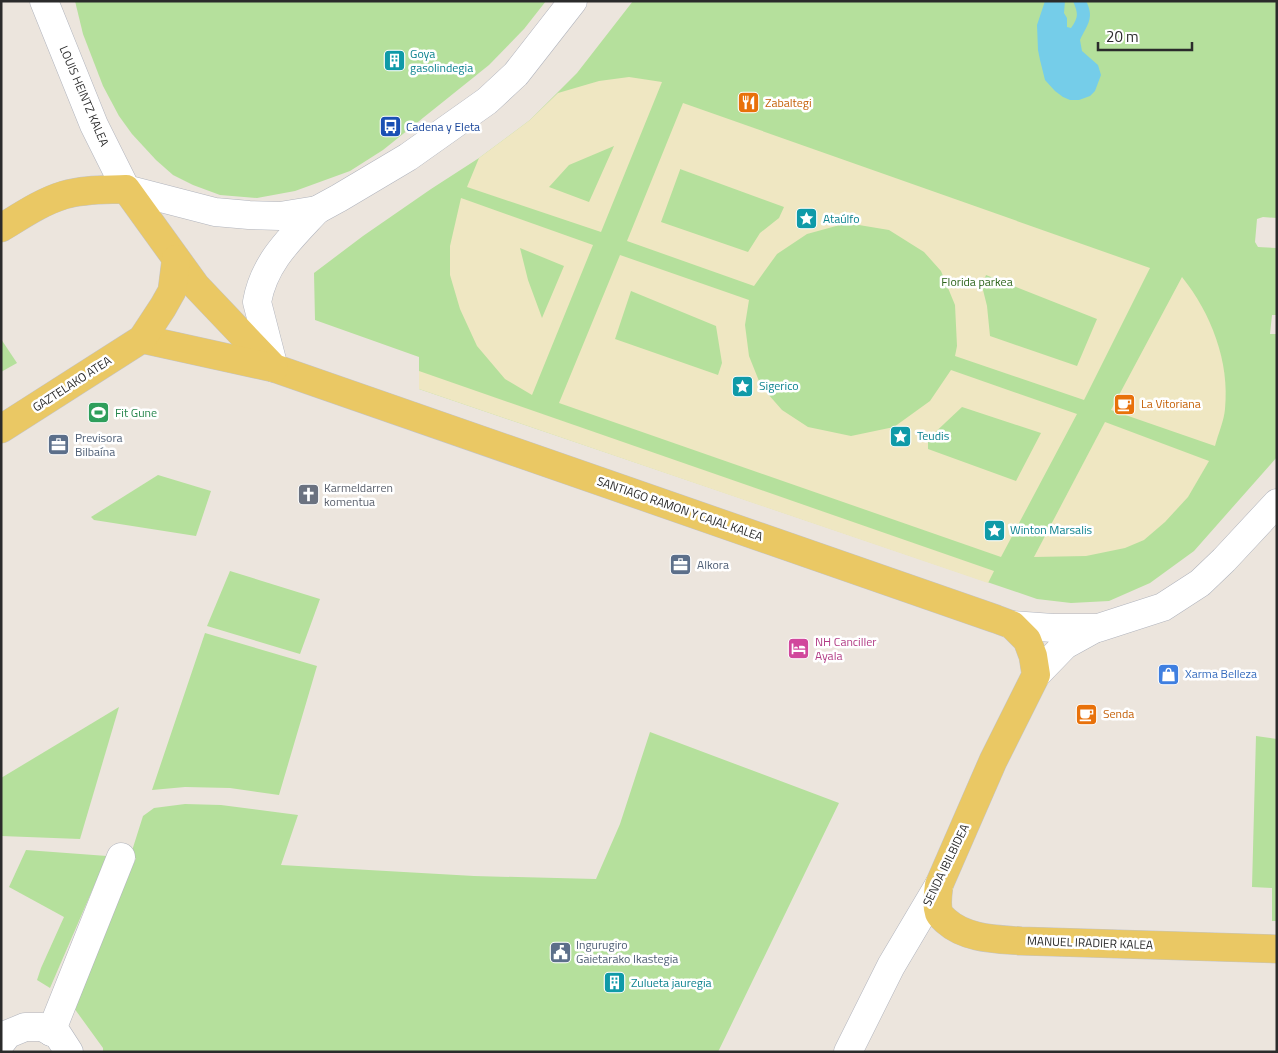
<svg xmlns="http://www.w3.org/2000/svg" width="1278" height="1053" font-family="'Titillium Web',sans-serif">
  <rect width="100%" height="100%" fill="#ece5dd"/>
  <g fill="#b5e09c">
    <path d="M75,1H546L524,29L489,65L383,150L350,171L295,191L257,198L220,195L193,185L173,175L156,160L132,134L119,116L103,86L83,34Z"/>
    <path d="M633,1H1277V218L1263,217L1257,219L1255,242L1258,247L1277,248V315H1272L1270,334H1276L1277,457L1194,551L1150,583L1109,601L1071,603L1037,599L419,389V357L315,320L314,273L363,236L431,189L479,158L530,120L577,73Z"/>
    <path d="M1,339L17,363L1,372Z"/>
    <path d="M158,475L211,491L196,536L94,520L91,517Z"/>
    <path d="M230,571L320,599L300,654L207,626Z"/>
    <path d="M205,633L317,666L279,795L230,788L185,787L152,790Z"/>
    <path d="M119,707L80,839L1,836V778Z"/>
    <path d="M650,732L839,803L718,1052H103V1048L74,1008L136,858L130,857L143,816L154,808L185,804L221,805L298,815L281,865L474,876L596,879L620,824Z"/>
    <path d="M1256,736L1277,739V921H1272V888L1252,887Z"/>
    <path d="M26,850L107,856L50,988L37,980L41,968L64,917L9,887Z"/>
  </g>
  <g fill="#efe7c2" fill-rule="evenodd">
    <path d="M629,77L662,82L601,232L467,187L479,158L530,120L558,93L599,81ZM614,146L589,202L549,187L569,165Z"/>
    <path d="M683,103L1150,268L1084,400L955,356L957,346L955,305L941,271L924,252L889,230L847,223L807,234L777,254L754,286L627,241ZM680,170V169L784,207L779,218L760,233L748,252L661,222ZM986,275L1097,319L1077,366L990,336L987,306L982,286Z"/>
    <path d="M461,198L593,245L532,395L505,379L477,346L460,309L450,275V246ZM520,248L564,266L542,318L528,280Z"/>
    <path d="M620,255L749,300L745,325L749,356L761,386L782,410L808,427L851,436L894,427L930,401L951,370L1077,414L1001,557L559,403ZM631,291L716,326L722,363L718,375L615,339ZM962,407L1041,433L1016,481L928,449V439Z"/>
    <path d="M1182,277C1211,313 1230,362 1225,409C1224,421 1218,434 1215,446L1111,410Z"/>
    <path d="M419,371L994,571L988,583L419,389Z"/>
    <path d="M1105,422L1209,461L1188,497L1165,522L1144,540L1125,548L1086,556L1034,557Z"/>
  </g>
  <path fill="#75cde9" d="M1045,1H1065L1064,13L1067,18V27L1071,28C1079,17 1078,13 1073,1H1086C1095,18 1087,25 1080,40L1082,51L1098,65L1101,75L1095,91L1090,96L1079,100H1070L1063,97L1055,91L1045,80L1040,60L1038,50L1037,25Z"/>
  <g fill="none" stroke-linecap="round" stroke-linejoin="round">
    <defs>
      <g id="street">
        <path d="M126,189L215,212L249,215L280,216L317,210L339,198L408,157L487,101L516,74L573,1"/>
        <path d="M274,368L257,302C264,262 291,238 317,210"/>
        <path d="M51,1032L121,857"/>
        <path d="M1,1043L8,1034L25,1027H42L58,1035L69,1052"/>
        <path d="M848,1052L891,966L939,885"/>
      </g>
      <g id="secondary">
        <path d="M44,1L94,125L126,189"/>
        <path d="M1012,625L1053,628H1098L1163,607L1200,583L1224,560L1277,503"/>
        <path d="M1036,675L1065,645L1094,629"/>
      </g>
      <g id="primary">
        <path d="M1,228C21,216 41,202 64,195C84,189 106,190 126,189L196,286L274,368L996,619L1012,625L1027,640L1033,656L1036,675L993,761L939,885C938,894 936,904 939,913C940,916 944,919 946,921C966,939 996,939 1021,941L1277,949"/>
        <path d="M142,339L274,368"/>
        <path d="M1,429L142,339L163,307L172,291L176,259"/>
      </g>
    </defs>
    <use href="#street" stroke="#b1b4bd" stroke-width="29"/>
    <use href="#secondary" stroke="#b1b4bd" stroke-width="29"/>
    <use href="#primary" stroke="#c4c4c4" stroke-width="29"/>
    <use href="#street" stroke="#fff" stroke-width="28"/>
    <use href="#secondary" stroke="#fff" stroke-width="28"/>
    <use href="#primary" stroke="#eac864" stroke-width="28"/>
  </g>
  <defs>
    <symbol id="building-square" viewBox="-11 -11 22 22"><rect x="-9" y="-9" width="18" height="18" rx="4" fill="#0f9aa8" stroke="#fff"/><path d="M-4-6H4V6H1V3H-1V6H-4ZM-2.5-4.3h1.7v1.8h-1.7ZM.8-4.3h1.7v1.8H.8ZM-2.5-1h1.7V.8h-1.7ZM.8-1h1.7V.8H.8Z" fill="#fff"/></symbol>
    <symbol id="restaurant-square" viewBox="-11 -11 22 22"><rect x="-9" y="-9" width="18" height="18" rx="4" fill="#e8710a" stroke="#fff"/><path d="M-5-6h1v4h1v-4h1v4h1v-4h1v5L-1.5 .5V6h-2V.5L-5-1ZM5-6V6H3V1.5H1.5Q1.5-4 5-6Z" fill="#fff"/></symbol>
    <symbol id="bus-square" viewBox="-11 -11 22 22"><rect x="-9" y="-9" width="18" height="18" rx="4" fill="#1a4fb4" stroke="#fff"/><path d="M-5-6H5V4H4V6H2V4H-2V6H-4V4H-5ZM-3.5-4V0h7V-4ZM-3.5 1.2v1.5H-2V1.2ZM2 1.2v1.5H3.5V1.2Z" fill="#fff"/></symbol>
    <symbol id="sight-square" viewBox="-11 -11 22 22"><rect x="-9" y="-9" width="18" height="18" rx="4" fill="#0f9aa8" stroke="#fff"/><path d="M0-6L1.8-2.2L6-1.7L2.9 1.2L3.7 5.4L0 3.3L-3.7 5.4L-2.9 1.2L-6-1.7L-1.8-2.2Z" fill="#fff"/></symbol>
    <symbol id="cafe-square" viewBox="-11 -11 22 22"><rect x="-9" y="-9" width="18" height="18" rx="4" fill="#e8710a" stroke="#fff"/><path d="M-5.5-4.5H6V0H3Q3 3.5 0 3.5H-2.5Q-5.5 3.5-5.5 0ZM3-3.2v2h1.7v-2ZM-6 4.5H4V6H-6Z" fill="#fff"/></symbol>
    <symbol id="stadium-square" viewBox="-11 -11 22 22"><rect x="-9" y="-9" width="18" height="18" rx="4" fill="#2e9e5b" stroke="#fff"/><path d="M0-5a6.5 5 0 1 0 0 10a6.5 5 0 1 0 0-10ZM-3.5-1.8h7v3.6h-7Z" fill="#fff"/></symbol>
    <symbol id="office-square" viewBox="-11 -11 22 22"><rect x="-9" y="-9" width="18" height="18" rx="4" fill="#5c6f8a" stroke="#fff"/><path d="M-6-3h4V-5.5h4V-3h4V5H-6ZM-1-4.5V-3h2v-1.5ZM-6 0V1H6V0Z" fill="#fff"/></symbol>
    <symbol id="church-square" viewBox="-11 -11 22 22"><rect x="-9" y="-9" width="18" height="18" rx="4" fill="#6b7280" stroke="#fff"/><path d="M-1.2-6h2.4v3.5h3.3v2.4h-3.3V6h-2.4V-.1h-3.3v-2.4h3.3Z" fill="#fff"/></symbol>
    <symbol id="hotel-square" viewBox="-11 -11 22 22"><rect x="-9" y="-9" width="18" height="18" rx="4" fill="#d1479c" stroke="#fff"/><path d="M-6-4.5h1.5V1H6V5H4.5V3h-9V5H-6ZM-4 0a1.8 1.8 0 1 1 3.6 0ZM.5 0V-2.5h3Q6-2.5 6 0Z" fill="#fff"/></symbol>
    <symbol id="shop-square" viewBox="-11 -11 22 22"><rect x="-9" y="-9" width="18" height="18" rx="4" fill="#3f7fe0" stroke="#fff"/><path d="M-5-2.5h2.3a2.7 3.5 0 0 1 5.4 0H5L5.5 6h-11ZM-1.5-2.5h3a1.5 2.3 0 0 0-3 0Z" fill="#fff"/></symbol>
    <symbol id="civic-square" viewBox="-11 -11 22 22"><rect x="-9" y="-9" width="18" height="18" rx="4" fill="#5c6f8a" stroke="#fff"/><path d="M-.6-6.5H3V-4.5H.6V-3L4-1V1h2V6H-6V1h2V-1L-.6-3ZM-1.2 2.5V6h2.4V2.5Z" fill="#fff"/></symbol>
  </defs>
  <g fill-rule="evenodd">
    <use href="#building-square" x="382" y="48" width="25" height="25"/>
    <use href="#restaurant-square" x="736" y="90" width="25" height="25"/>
    <use href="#bus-square" x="378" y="114" width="25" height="25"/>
    <use href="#sight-square" x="794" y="206" width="25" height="25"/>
    <use href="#sight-square" x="730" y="374" width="25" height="25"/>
    <use href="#cafe-square" x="1112" y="392" width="25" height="25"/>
    <use href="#stadium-square" x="86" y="400" width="25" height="25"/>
    <use href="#sight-square" x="888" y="424" width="25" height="25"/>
    <use href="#office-square" x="46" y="432" width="25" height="25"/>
    <use href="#church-square" x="296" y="482" width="25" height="25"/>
    <use href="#sight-square" x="982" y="518" width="25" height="25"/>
    <use href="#office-square" x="668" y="552" width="25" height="25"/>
    <use href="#hotel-square" x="786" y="636" width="25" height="25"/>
    <use href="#shop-square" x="1156" y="662" width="25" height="25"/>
    <use href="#cafe-square" x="1074" y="702" width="25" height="25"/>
    <use href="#civic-square" x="548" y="940" width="25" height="25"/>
    <use href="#building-square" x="602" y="970" width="25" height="25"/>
  </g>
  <g text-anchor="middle" stroke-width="5" stroke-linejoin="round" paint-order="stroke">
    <g font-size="12" fill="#0d838f" stroke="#fff" text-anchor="start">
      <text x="410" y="58">Goya<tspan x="410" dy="14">gasolindegia</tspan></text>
      <text x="823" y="223">Ataúlfo</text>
      <text x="759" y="390">Sigerico</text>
      <text x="917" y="440">Teudis</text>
      <text x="1010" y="534">Winton Marsalis</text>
      <text x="631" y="987">Zulueta jauregia</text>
    </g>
    <g font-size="12" fill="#2b2b2b" stroke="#fff">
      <text transform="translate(84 96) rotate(67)" y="4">LOUIS HEINTZ KALEA</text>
      <text transform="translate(72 384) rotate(-33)" y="4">GAZTELAKO ATEA</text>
      <text transform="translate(680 509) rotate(19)" y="4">SANTIAGO RAMON Y CAJAL KALEA</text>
      <text transform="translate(946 865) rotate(-64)" y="4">SENDA IBILBIDEA</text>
      <text transform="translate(1090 943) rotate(2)" y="4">MANUEL IRADIER KALEA</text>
    </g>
    <g font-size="12" fill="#c56008" stroke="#fff" text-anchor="start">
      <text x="765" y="107">Zabaltegi</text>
      <text x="1141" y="408">La Vitoriana</text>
      <text x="1103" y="718">Senda</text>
    </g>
    <g font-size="12" fill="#164399" stroke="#fff" text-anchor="start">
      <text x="406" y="131">Cadena y Eleta</text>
    </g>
    <g font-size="12" fill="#2e651d" stroke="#fff">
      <text x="977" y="286">Florida parkea</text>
    </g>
    <g font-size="12" fill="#27864d" stroke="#fff" text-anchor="start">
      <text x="115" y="417">Fit Gune</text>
    </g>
    <g font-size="12" fill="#4e5e75" stroke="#fff" text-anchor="start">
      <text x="75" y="442">Previsora<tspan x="75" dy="14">Bilbaína</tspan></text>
      <text x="697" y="569">Alkora</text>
      <text x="576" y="949">Ingurugiro<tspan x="576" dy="14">Gaietarako Ikastegia</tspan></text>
    </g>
    <g font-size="12" fill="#5b616d" stroke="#fff" text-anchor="start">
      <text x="324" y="492">Karmeldarren<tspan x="324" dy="14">komentua</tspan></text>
    </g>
    <g font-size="12" fill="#b23c85" stroke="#fff" text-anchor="start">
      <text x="815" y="646">NH Canciller<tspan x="815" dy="14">Ayala</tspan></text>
    </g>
    <g font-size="12" fill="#366cbe" stroke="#fff" text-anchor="start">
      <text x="1185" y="678">Xarma Belleza</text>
    </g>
  </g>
  <rect width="1278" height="1053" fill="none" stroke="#2b2b2b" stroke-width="5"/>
  <path d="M1098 42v8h94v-8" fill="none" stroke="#2b2b2b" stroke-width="2.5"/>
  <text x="1106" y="42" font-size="15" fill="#2b2b2b" stroke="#ffffff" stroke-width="4" paint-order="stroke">20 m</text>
</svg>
